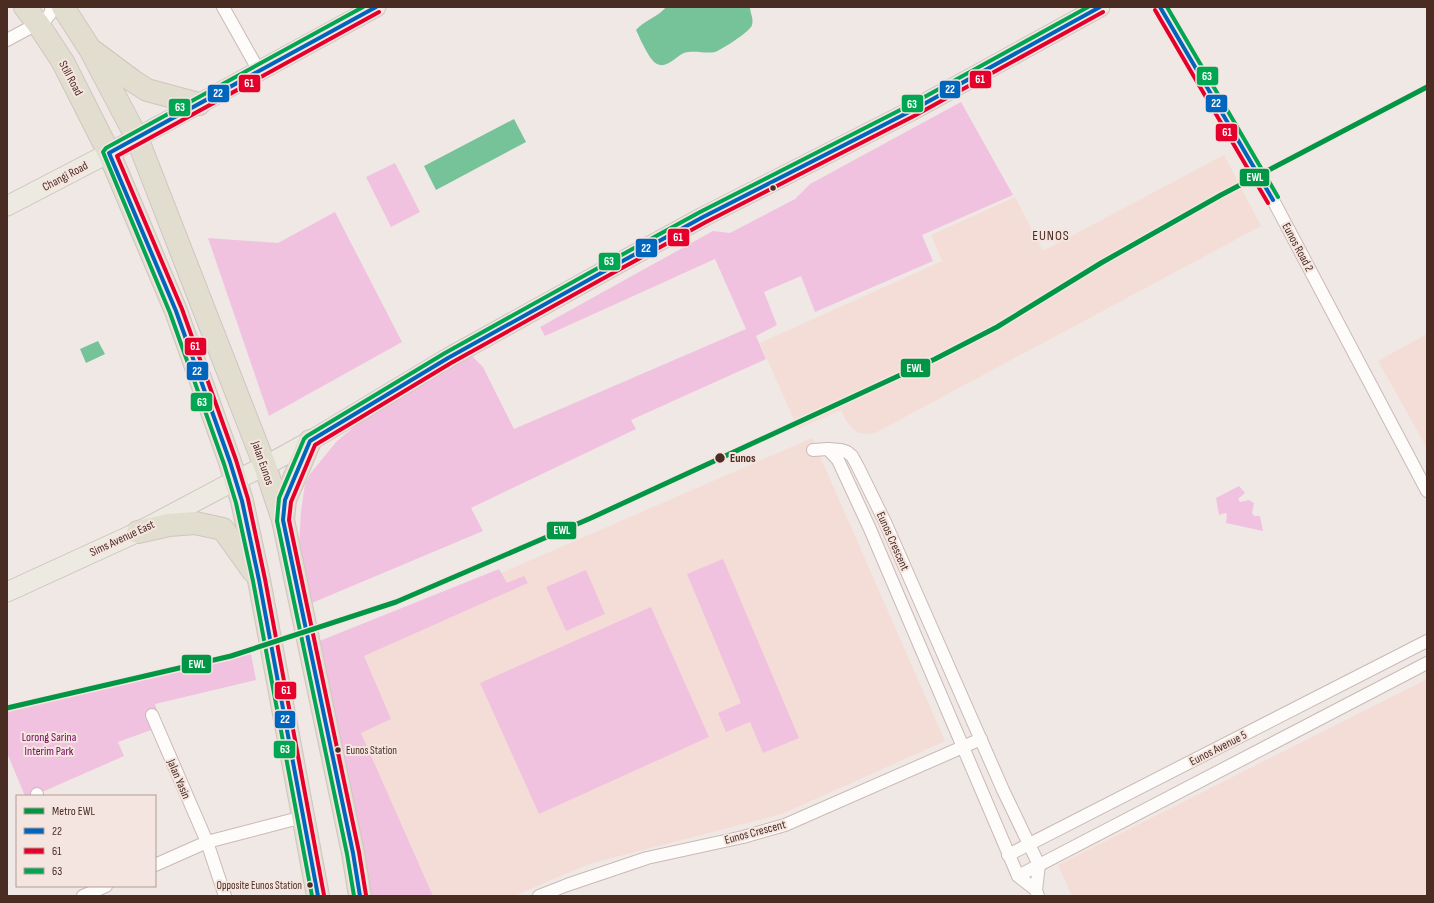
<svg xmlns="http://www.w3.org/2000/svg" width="1434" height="903" font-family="'Sofia Sans Condensed',sans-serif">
  <rect width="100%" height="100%" fill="#f0e8e5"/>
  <g fill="#f4ddd6">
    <path d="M1224,155L1261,226L877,432L868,434L859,433L852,428L846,421L841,410L798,429L760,343L942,261L931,235L1015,197L1043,251Z"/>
    <path d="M1427,334V448L1378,361Z"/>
    <path d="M812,438L945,741L782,814L589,864L514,896H370L319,652Z"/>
    <path d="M1427,679V896H1072L1058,865Z"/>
  </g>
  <g fill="#f1c2e0">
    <path d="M961,102L1013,195L922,235L933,261L815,312L801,276L764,292L777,325L756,336L766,359L631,420L636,429L471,508L483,531L307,605L298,563L301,511L305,484L310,474L337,441L372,412L472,356L483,367L514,429L746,329L715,259L545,336L540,327L713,231L730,233L795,199L810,184Z"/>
    <path d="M395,163L420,212L391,227L366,177Z"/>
    <path d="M335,212L402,342L269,416L208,238L278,243Z"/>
    <path d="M1239,486L1245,493L1238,499L1240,502L1249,500L1254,503L1252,513L1254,516H1260L1263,531L1226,523L1227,514L1225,513L1219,515L1216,498Z"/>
    <path d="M723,559L799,738L763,753L750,722L726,732L718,713L741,703L687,574Z"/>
    <path d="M499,569L507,583L524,576L528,583L364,656L391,719L361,733L433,896H370L317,642Z"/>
    <path d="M586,570L605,614L566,631L546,587Z"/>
    <path d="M651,607L709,737L539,814L480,683Z"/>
    <path d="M251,654L256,680L155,704L162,726L118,742L124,756L33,796H25L7,753V711L232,659Z"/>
  </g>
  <g fill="#76c299">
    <path d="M666,7H750C750,13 754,19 752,25C751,31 721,50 715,52C705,54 695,50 684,53C676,56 667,69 657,64C649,60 640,38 636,30C645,20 658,17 666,7Z"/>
    <path d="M514,119L526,142L436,190L424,166Z"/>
    <path d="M98,341L105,354L86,363L80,349Z"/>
  </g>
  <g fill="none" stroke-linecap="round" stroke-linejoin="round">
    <defs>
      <g id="street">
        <path d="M223,7L259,71"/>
        <path d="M1160,7L1273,200L1427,491"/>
        <path d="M7,40L46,19L50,14L52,7"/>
        <path d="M828,449L838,460L870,529L1018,876L1036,890"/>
        <path d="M813,450L828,449L841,450L847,452L852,456L858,467L885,522L1003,790L1039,865L1036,890L1038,896"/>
        <path d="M152,715L207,842L225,896"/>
        <path d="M37,794V796"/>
        <path d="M1008,855L1427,641"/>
        <path d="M155,865L207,842L303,817"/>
        <path d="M1018,876L1427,663"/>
        <path d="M83,896L106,886"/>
        <path d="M539,896L567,885L647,858L743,837L785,825L981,739"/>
      </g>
      <g id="primary">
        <path d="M7,206L109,153L376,7"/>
        <path d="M7,592L138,532L236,480L265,466L310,441L448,358L619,263L703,217L911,111L1100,7"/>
      </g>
      <g id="highway">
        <path d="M25,7L38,24L63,62L109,153L176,311L230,462L242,501L259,580L318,896"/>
        <path d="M63,7L90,49L137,138L265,466L283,520L353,853L360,896"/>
        <path d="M94,52L133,81L147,90L199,104"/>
        <path d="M283,519L285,500L310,441"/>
        <path d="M138,532L169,525L195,523L223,529L253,571"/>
      </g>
    </defs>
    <use href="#street" stroke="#cab9b4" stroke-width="14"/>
    <use href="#primary" stroke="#cec5c1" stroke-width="21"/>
    <use href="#highway" stroke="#cec5c1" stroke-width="24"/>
    <use href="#street" stroke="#fdfcfb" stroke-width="12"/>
    <use href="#primary" stroke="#edeae1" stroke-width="19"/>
    <use href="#highway" stroke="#e2decf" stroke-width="22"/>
    <defs>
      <g id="bus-1">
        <path d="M1160,7L1273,200"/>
        <path d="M318,896L259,580L242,501L230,462L176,311L109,153L376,7"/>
        <path d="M360,896L353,853L283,520L285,500L310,441L448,358L619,263L703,217L911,111L1100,7"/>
      </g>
      <g id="bus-2">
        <path d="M1155,10L1268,203"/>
        <path d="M324,895L265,579L248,499L236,460L182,309L117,156L379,12"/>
        <path d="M366,895L359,852L289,520L291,502L315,445L451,363L622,268L706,222L914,116L1103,12"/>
      </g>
      <g id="bus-3">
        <path d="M1167,7L1278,197"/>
        <path d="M312,896L253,581L236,503L224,464L170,313L103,152L106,148L363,7"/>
        <path d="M354,896L347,854L277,521L279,498L304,439L307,436L445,353L616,258L700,212L908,106L1088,7"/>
      </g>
    </defs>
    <use href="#bus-1" stroke="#f5e5e0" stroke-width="7"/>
    <use href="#bus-2" stroke="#f5e5e0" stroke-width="7"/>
    <use href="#bus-3" stroke="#f5e5e0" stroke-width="7"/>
    <use href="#bus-1" stroke="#0065bd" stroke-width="4"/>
    <use href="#bus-2" stroke="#e4002b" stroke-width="4"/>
    <use href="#bus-3" stroke="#00a651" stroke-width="4"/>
    <defs>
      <path id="metro-1" d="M7,708L231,656L396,602L591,518L935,359L997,327L1101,263L1221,195L1427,87"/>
    </defs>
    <use href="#metro-1" stroke="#f5e5e0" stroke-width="8"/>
    <use href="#metro-1" stroke="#009645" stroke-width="5"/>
  </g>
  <g fill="#4a2c23" stroke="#f5e5e0" stroke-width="1.5">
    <circle cx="773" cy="188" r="3.5"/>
    <circle cx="720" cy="458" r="5.5"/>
    <circle cx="338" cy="750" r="3.5"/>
    <circle cx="310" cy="885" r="3.5"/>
  </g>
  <g text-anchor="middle" stroke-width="4" stroke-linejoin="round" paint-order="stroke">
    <g font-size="11" fill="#4a2c23" stroke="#f5e5e0" text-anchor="start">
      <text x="346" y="754">Eunos Station</text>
      <text x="302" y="889" text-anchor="end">Opposite Eunos Station</text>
    </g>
    <g font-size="12" fill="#4a2c23" stroke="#f5e5e0">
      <text transform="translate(71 78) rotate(62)" y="4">Still Road</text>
      <text transform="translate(65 176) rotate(-28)" y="4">Changi Road</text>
      <text transform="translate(1298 247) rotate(62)" y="4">Eunos Road 2</text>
      <text transform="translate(263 463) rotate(71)" y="4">Jalan Eunos</text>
      <text transform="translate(122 538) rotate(-25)" y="4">Sims Avenue East</text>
      <text transform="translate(893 541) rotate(66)" y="4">Eunos Crescent</text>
      <text transform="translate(1218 748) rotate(-27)" y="4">Eunos Avenue 5</text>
      <text transform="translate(179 779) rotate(67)" y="4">Jalan Yasin</text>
      <text transform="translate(755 832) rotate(-15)" y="4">Eunos Crescent</text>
    </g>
    <g font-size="12" font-weight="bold" fill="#4a2c23" stroke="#f5e5e0" text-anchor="start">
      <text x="730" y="462">Eunos</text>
    </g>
    <g font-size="12" fill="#6e075c" stroke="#f5e5e0">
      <text x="49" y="741">Lorong Sarina<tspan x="49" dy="14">Interim Park</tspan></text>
    </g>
    <g font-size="14" letter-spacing="1" fill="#4a2c23" stroke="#f5e5e0">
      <text x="1051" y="240">EUNOS</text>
    </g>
  </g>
  <g stroke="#f5e5e0" stroke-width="1.5">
    <rect x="1196" y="66" width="23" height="20" rx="4" fill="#00a651"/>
    <rect x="969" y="70" width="23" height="19" rx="4" fill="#e4002b"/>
    <rect x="238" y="74" width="23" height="19" rx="4" fill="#e4002b"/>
    <rect x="939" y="80" width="22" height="19" rx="4" fill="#0065bd"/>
    <rect x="207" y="84" width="23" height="19" rx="4" fill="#0065bd"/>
    <rect x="1205" y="94" width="23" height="19" rx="4" fill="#0065bd"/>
    <rect x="901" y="94" width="23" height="19" rx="4" fill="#00a651"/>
    <rect x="168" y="98" width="23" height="19" rx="4" fill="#00a651"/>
    <rect x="1215" y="123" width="23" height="19" rx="4" fill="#e4002b"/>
    <rect x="1239" y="168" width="31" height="19" rx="4" fill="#009645"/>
    <rect x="667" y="228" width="23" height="19" rx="4" fill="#e4002b"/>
    <rect x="635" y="238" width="23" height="20" rx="4" fill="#0065bd"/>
    <rect x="598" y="252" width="23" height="19" rx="4" fill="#00a651"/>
    <rect x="184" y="337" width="23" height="19" rx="4" fill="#e4002b"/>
    <rect x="900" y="358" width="31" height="20" rx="4" fill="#009645"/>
    <rect x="186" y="361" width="23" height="20" rx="4" fill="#0065bd"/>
    <rect x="190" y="392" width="23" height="20" rx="4" fill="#00a651"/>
    <rect x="546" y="521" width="31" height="19" rx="4" fill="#009645"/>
    <rect x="181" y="654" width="31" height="20" rx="4" fill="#009645"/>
    <rect x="274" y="681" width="23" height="19" rx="4" fill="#e4002b"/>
    <rect x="274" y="710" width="22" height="19" rx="4" fill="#0065bd"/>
    <rect x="273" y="740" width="23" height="19" rx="4" fill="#00a651"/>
  </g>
  <g font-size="11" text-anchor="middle" font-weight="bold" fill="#fff">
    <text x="1207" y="80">63</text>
    <text x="980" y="83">61</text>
    <text x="249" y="87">61</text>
    <text x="950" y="93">22</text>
    <text x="218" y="97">22</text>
    <text x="1216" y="107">22</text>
    <text x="912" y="108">63</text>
    <text x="180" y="111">63</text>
    <text x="1227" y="136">61</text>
    <text x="1255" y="181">EWL</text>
    <text x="678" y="241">61</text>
    <text x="646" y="252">22</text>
    <text x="609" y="265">63</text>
    <text x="195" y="350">61</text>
    <text x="915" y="372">EWL</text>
    <text x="197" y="375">22</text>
    <text x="202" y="406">63</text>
    <text x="562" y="534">EWL</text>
    <text x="197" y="668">EWL</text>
    <text x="286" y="694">61</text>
    <text x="285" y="723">22</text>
    <text x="285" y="753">63</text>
  </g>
  <rect width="1434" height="903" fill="none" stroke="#4a2c23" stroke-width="16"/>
  <rect x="16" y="795" width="140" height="92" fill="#f5e5e0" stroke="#b19b94"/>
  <rect x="24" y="808" width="20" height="6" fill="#009645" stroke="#b19b94"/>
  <text x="52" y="815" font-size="12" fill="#4a2c23">Metro EWL</text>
  <rect x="24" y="828" width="20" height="6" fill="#0065bd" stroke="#b19b94"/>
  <text x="52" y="835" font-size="12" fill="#4a2c23">22</text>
  <rect x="24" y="848" width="20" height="6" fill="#e4002b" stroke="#b19b94"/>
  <text x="52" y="855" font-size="12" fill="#4a2c23">61</text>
  <rect x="24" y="868" width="20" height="6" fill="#00a651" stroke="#b19b94"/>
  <text x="52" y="875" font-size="12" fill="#4a2c23">63</text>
</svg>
